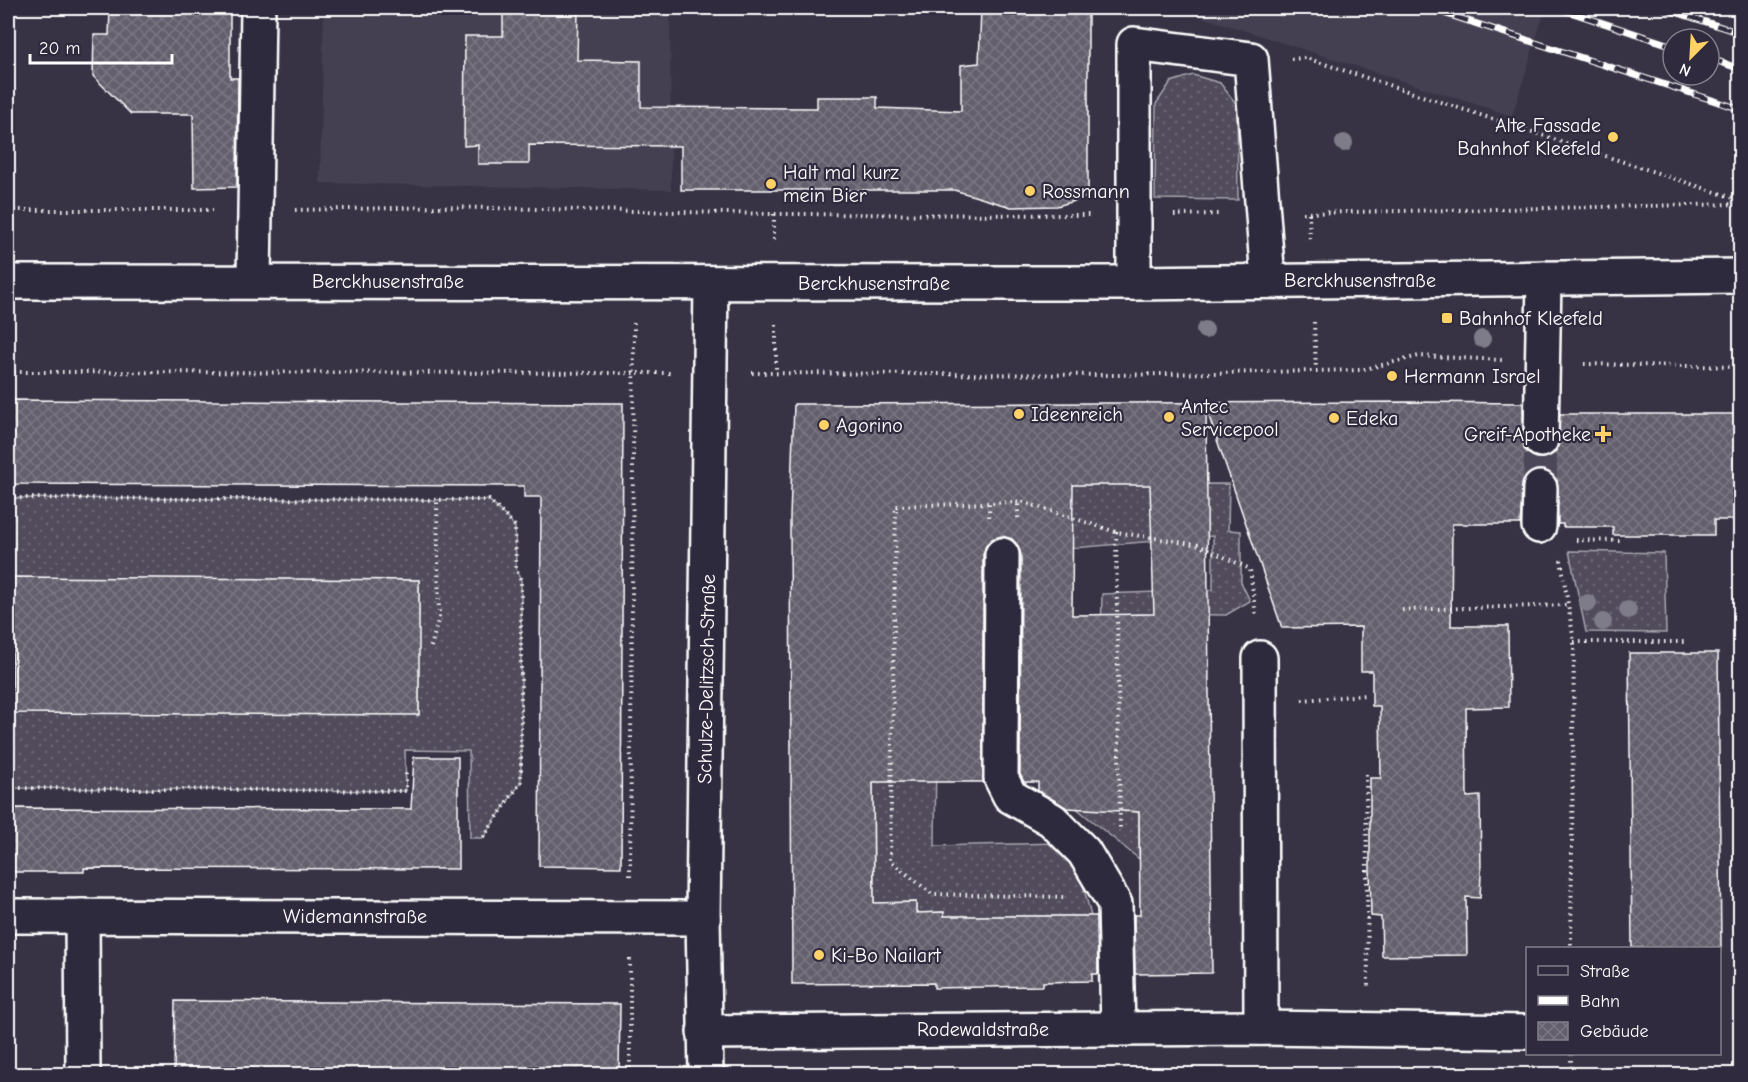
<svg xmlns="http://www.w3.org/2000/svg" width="1748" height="1082" font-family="'Comic Neue',sans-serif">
  <defs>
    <pattern id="grass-dots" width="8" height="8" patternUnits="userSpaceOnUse" patternTransform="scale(1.5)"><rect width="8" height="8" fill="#514c5c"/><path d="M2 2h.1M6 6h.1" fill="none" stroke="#6b6774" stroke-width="1.8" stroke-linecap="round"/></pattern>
    <pattern id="building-cross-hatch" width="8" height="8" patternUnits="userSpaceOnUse" patternTransform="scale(1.5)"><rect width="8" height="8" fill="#635f6d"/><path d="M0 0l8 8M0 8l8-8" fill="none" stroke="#7a7783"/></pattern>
  </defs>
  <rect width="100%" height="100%" fill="#373345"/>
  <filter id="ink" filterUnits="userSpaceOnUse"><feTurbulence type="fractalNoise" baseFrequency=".0167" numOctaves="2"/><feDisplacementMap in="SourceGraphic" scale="12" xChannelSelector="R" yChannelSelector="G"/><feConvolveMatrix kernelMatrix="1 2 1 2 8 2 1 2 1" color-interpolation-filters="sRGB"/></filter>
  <g filter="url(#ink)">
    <g fill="#444051">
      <path d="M324,8H670L671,190L320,183Z"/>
      <path d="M1174,8H1527L1544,13L1512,116Z"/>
    </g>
    <g fill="url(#grass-dots)" stroke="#a8a6ae" stroke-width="1.5" fill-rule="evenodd">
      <path d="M1193,75L1220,83L1237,105L1238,200L1155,199L1156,104L1171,82Z"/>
      <path d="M1229,484L1228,530L1241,531V582L1250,601L1226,615L1137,614L1139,859L1070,803L1098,780L1102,594L1213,590V536L1073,548H938L935,846L1057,843L1080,873L1091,916H944L943,912L916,913V902L874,903L873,753L918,485Z"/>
      <path d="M8,498L489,500L515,526L516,569L521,580V782L483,838H470L469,751L405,750L406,791L8,788ZM13,578L419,580V618L13,616ZM12,674L419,676V714L12,713Z"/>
      <path d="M1569,551L1664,553L1666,633L1586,632Z"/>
    </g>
    <g fill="url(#building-cross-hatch)" stroke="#fff" stroke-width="1.5" fill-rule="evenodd">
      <path d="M114,8H230V78H238L237,187L194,188L193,114H131L93,76L94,35H109L110,10L114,11Z"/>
      <path d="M503,8H578L577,60L641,61V107L817,108V97H877V108L961,111V65L979,63L981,8H1088V197L1057,206L1011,207L954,190H681V146L529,145V164H478V145L464,146L465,36H503Z"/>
      <path d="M8,400L623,403L621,867L539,866L541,497H524V486L8,484Z"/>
      <path d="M1415,402L1523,403L1524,449L1531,456L1540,459L1550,457L1557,449L1560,414H1740V520H1714V535H1613V527H1563V524H1558L1557,480L1550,472L1541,469L1532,471L1524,479L1520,524H1452L1451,626H1508L1509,707L1466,708L1467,797L1480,796L1481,874L1480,898L1466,897L1467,955L1382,956L1381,917L1371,916L1370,867V778H1381L1380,706H1372V671H1361V627L1282,628L1206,408L1212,973L1135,974L1134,915H1140L1139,812L1067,808L1038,791V782H1024L1020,774L1021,555L1018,546L1012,539L1002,536L992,539L986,545L983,555V782H873L874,903L916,902V913L944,912V916H1097L1098,974H1092V981L1043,982V986L934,988V983L792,984L790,518L794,404ZM1073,485H1150L1154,614L1072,615Z"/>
      <path d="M13,577L419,580V715L12,713Z"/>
      <path d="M1629,653H1718L1721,948H1632Z"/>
      <path d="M414,757H458V869L84,868V872H8V808L411,809Z"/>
      <path d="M175,1001L620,1004L619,1074H174Z"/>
    </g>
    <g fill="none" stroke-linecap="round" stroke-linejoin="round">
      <path stroke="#4b4758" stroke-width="33" stroke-dasharray="33 16" stroke-linecap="butt" d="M1540,488L1541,440"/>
      <defs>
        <g id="minor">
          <path d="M254,281L258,8"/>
          <path d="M8,282L1134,283L1740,276"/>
          <path d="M1134,283V44L1251,59L1268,280"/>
          <path d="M1541,440L1544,278"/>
          <path d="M1539,526L1540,488"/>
          <path d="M1002,555L1001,778L1010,796L1052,820L1084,852L1115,904L1118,1029"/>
          <path d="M1260,658L1261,1028"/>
          <path d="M8,916L703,918"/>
          <path d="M82,916L83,1074"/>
          <path d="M704,1032L1261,1028L1528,1032"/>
          <path d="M706,1074L703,918L711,283"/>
        </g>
      </defs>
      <use href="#minor" stroke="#fff" stroke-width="38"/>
      <g stroke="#fff" stroke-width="4" stroke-dasharray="1.5 4.5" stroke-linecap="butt">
        <path d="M1291,59L1306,58L1740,200"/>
        <path d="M8,210H213"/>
        <path d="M295,210L445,207L774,214L1092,215"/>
        <path d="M1303,213L1740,204"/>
        <path d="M1309,213L1310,239"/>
        <path d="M774,214V243"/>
        <path d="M1174,215L1221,214"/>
        <path d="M1314,322L1316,370"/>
        <path d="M776,325V373"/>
        <path d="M1584,364L1740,367"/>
        <path d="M8,372L670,373"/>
        <path d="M752,373L1116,375L1361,370L1419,356L1502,360"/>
        <path d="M8,498L489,500L515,526L516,569L521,580V782L483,838"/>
        <path d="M989,517V503"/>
        <path d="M1018,518V502"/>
        <path d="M1116,532L1120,828"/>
        <path d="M1576,540L1620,541"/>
        <path d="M1561,560L1574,642L1571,948"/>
        <path d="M1402,610L1568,605"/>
        <path d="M1574,642H1686"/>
        <path d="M431,647L439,617L437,500"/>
        <path d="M1302,700L1365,695"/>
        <path d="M1366,774L1368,987"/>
        <path d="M8,788L406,791V772"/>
        <path d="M630,876L634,323"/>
        <path d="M1063,897L932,894L890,861L896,506L1023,502L1116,532L1198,545L1250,569L1256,617"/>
        <path d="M630,959V1074"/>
        <path d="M1571,1054V1071L1633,1074"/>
        <path d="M1718,1074H1740"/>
      </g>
      <use href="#minor" stroke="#2f2a3d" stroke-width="33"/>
      <defs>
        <g id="rail">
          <path d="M1428,8L1740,109"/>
          <path d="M1558,8L1673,46"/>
          <path d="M1663,8L1740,33"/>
          <path d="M1709,58L1740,69"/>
        </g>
      </defs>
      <use href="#rail" stroke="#fff" stroke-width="7"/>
      <use href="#rail" stroke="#2f2a3d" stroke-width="4.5" stroke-dasharray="14" stroke-linecap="butt"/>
    </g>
    <g fill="#7e7c88">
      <circle cx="1344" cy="143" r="9"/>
      <circle cx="1205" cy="330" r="9"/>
      <circle cx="1482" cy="339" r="9"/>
      <circle cx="1588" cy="603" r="9"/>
      <circle cx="1628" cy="610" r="9"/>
      <circle cx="1603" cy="622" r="9"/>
    </g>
  </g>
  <g fill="#ffd166" stroke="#2f2a3d" stroke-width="2">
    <circle cx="1613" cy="137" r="6"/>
    <circle cx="771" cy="184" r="6"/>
    <circle cx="1030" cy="191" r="6"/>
    <rect x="1441" y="312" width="12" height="12" rx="3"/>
    <circle cx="1392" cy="376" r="6"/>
    <circle cx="1019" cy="414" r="6"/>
    <circle cx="1169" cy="417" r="6"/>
    <circle cx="1334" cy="418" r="6"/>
    <circle cx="824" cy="425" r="6"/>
    <path d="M1600 425h6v6h6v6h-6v6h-6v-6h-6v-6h6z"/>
    <circle cx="819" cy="955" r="6"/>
  </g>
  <g text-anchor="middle" stroke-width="4.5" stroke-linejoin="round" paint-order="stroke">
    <g font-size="20" fill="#fff" stroke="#2f2a3d" text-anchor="start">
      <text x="1601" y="132" text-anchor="end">Alte Fassade<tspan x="1601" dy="23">Bahnhof Kleefeld</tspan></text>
      <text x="783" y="179">Halt mal kurz<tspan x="783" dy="23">mein Bier</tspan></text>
      <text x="1042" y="198">Rossmann</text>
      <text x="1459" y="325">Bahnhof Kleefeld</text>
      <text x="1404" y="383">Hermann Israel</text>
      <text x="1181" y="413">Antec<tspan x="1181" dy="23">Servicepool</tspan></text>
      <text x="1031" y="421">Ideenreich</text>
      <text x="1346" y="425">Edeka</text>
      <text x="836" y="432">Agorino</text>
      <text x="1591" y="441" text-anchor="end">Greif-Apotheke</text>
      <text x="831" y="962">Ki-Bo Nailart</text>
    </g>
    <g font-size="20" fill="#fff" stroke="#2f2a3d">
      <text x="1360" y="287">Berckhusenstraße</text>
      <text x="388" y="288">Berckhusenstraße</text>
      <text x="874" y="290">Berckhusenstraße</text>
      <text transform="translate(706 679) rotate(-89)" y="7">Schulze-Delitzsch-Straße</text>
      <text x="355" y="923">Widemannstraße</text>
      <text x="983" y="1036">Rodewaldstraße</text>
    </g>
  </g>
  <rect width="1748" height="1082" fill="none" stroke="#2f2a3d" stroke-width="30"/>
  <rect x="15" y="15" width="1718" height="1052" fill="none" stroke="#fff" stroke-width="2" filter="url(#ink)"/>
  <rect x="1526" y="947" width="195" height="108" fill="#2f2a3d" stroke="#827f8b" stroke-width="1.5"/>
  <rect x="1538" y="966" width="30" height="9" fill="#2f2a3d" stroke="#827f8b" stroke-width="1.5"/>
  <text x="1580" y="977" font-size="18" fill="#ffffff">Straße</text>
  <rect x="1538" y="996" width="30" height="9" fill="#ffffff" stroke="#827f8b" stroke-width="1.5"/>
  <text x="1580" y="1007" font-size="18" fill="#ffffff">Bahn</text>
  <rect x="1538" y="1022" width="30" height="18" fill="url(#building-cross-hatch)" stroke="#827f8b" stroke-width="1.5"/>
  <text x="1580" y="1037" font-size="18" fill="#ffffff">Gebäude</text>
  <g transform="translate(1691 57) rotate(204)"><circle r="28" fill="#2f2a3d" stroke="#827f8b" stroke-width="1.5"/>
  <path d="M0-4.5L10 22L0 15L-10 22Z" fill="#ffd166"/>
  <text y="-9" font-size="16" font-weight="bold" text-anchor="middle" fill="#ffffff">N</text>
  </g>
  <path d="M30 54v9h142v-9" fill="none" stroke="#ffffff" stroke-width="3"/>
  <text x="39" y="54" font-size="18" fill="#ffffff" stroke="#2f2a3d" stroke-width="4.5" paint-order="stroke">20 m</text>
</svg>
